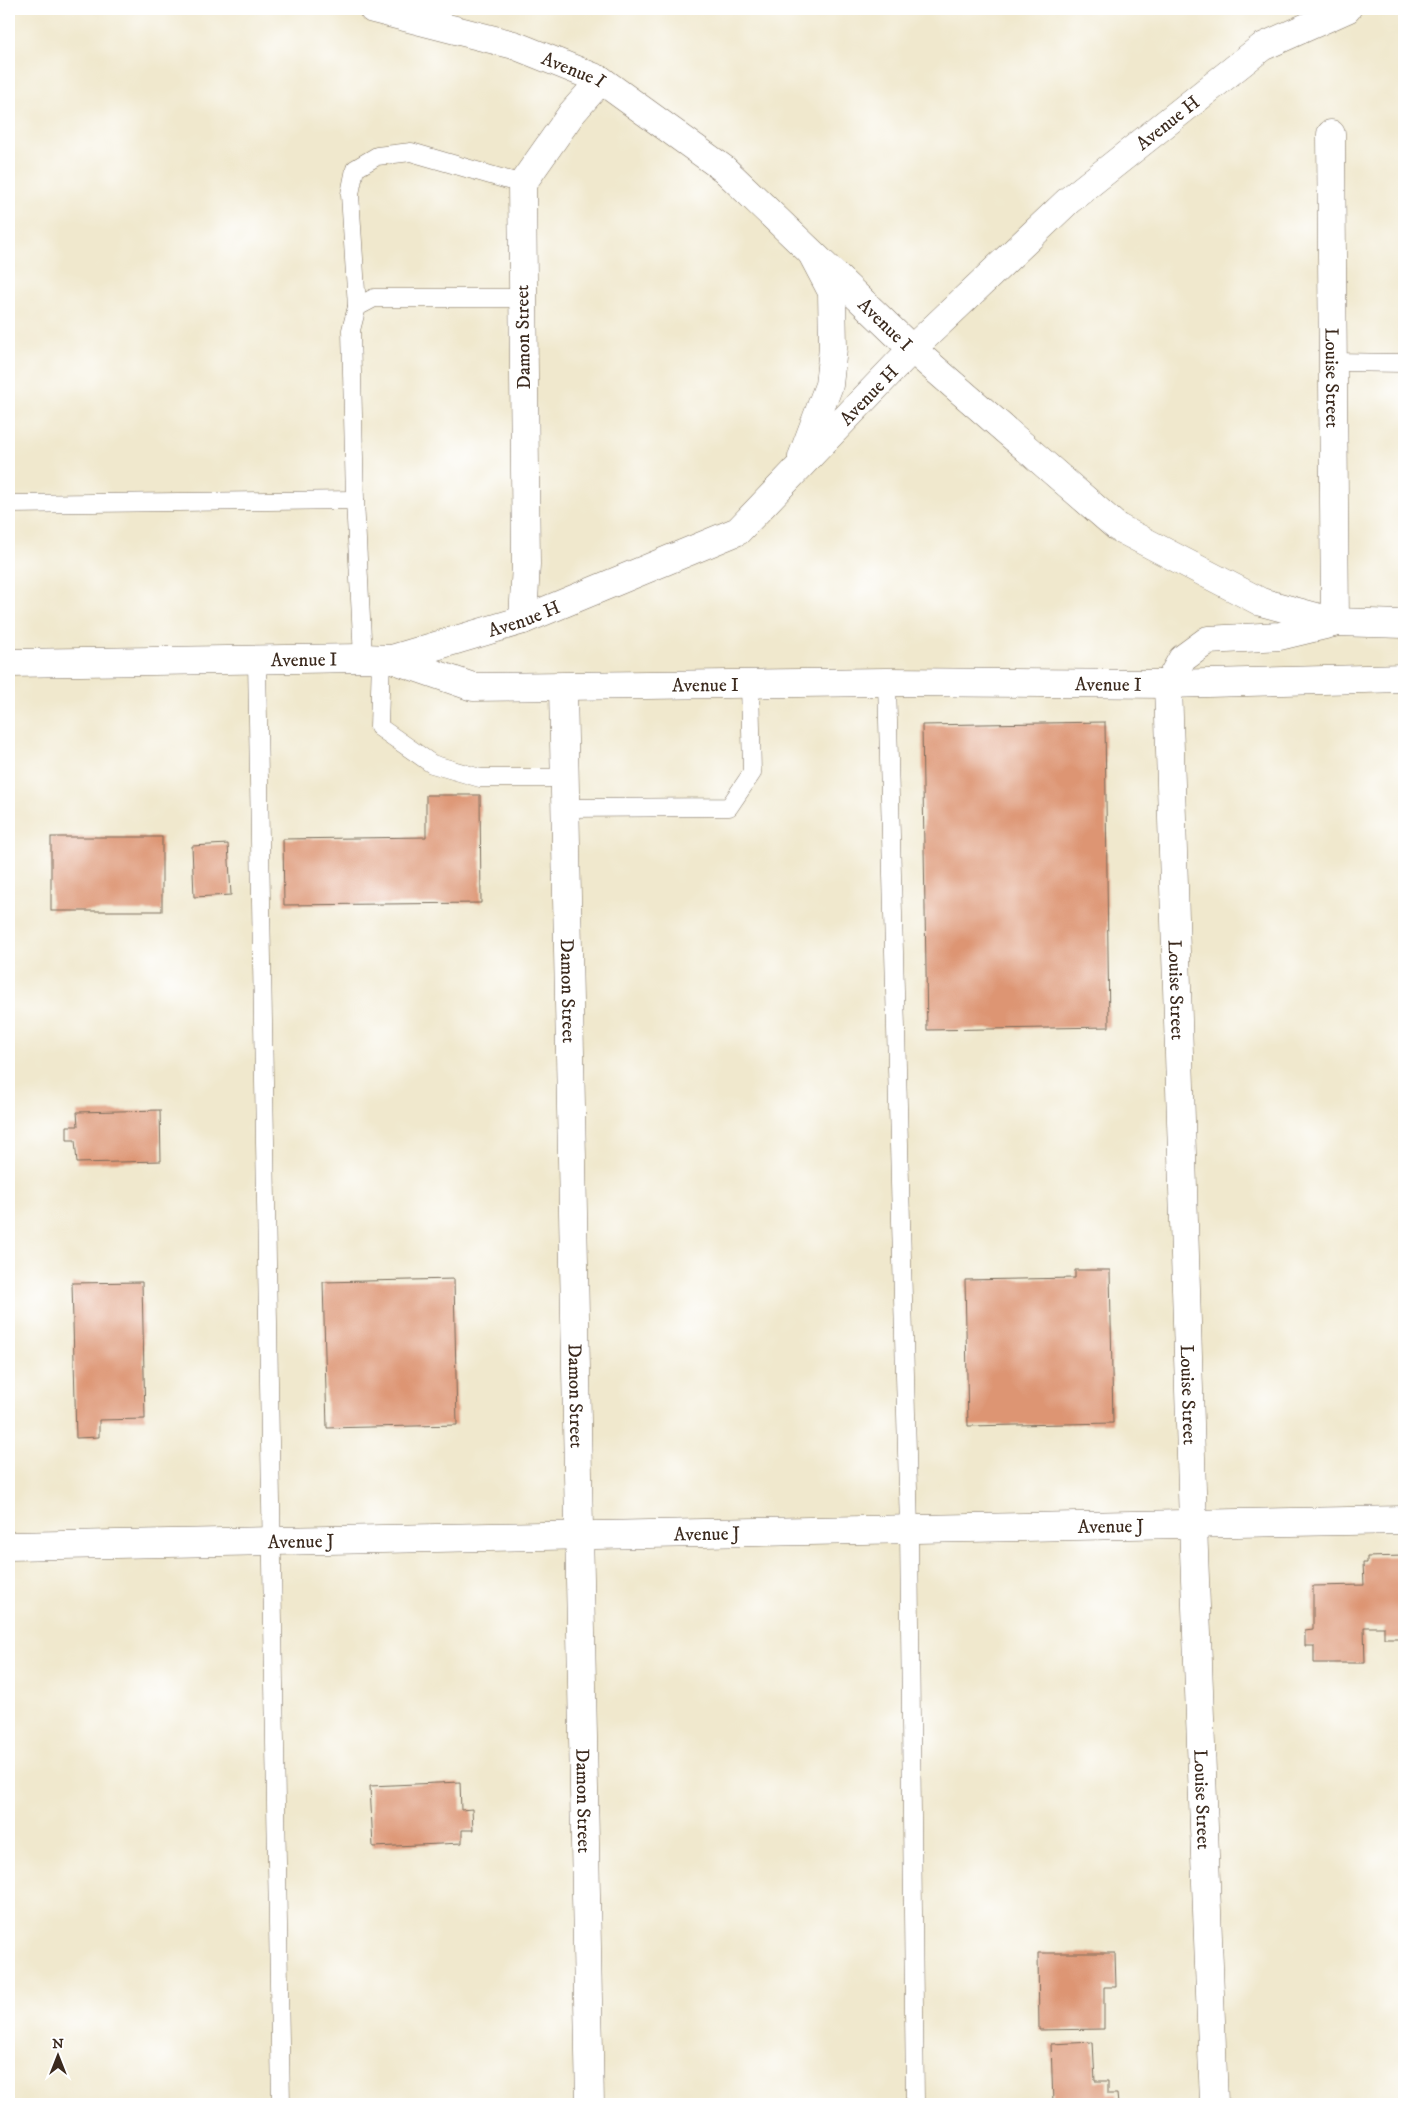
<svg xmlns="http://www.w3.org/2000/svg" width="1413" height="2113" font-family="'IM FELL DW Pica',serif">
  <rect width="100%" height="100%" fill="#fff"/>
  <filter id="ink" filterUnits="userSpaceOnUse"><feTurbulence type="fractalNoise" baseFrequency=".02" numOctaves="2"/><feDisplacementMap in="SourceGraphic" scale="10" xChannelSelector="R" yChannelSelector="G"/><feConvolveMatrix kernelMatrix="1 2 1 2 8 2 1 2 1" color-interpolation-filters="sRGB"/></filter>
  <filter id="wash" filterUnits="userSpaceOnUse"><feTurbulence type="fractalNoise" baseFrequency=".0096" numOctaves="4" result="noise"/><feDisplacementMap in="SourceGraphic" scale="20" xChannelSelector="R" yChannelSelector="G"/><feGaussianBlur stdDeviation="1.12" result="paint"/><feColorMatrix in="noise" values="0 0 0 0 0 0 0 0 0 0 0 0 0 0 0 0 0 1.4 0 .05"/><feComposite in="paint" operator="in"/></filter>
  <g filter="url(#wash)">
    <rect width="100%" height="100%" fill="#f0e8cd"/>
    <g id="blocks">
      <g fill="#dd9573">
        <path d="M1105,722L1109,1027L927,1030L922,725Z"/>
        <path d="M426,795H480L481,903L284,905L283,839L426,837Z"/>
        <rect x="51" y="837" width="111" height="74"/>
        <path d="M228,844L231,895L194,897L192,846Z"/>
        <path d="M160,1110L161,1161L77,1163L75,1140H67V1126H78L77,1112Z"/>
        <path d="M1075,1270H1110L1113,1423L968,1426L965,1280L1075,1278Z"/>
        <path d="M454,1279L457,1425L327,1428L323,1282Z"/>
        <path d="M142,1282L145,1419L99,1420V1437L76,1438L72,1283Z"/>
        <path d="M1404,1556V1638H1384V1627H1364L1365,1663H1314V1646H1305V1630L1313,1629V1586L1364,1585L1363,1563H1367V1557Z"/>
        <path d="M460,1782L461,1810L472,1809L473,1830H462V1843L373,1847L370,1786Z"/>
        <path d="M1038,1953H1115L1116,1987H1104V2029L1039,2030Z"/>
        <path d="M1093,2042L1095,2081H1108V2094H1117L1118,2104H1053L1051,2044Z"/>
      </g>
    </g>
  </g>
  <g filter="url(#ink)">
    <use href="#blocks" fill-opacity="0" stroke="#7a6c5b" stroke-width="1"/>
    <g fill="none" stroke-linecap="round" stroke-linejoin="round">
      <defs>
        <g id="lane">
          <path d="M357,307L350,194L355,169L377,156L411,152L522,184"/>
          <path d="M1333,362L1404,363"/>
          <path d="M9,504L355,500"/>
          <path d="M363,658L355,500L351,330L357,307L374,298H522"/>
          <path d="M381,658L379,727L432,764L480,778H565"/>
          <path d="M257,660L281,2104"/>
          <path d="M887,682L909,1529L915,2104"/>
          <path d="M566,808L729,807L752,773L750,684"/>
        </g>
        <g id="street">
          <path id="s1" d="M1331,134L1335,622"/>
          <path d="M523,620L526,564L522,184L572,113L601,80"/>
          <path id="s2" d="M1168,684L1193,1524L1214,2104"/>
          <path id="s3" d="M9,1546L1404,1520"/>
        </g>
        <g id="secondary">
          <path id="s4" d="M373,9L514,45L601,80L724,169L912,349L1117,527L1261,602L1335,622L1404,624"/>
          <path id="s5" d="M392,659L473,687L887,682L1168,684L1404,678"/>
          <path d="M1168,684L1182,659L1208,640L1280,636L1334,623"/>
          <path id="s6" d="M563,687L590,2104"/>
        </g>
        <g id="primary">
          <path d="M802,457L829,385L833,348L832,292L812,254"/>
          <path id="s7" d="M9,663L363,658L392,659L523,620L738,531L912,349L1068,201L1262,47L1347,9"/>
        </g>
      </defs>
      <use href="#lane" stroke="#7a6c5b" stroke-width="19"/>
      <use href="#street" stroke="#7a6c5b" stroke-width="29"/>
      <use href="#secondary" stroke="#7a6c5b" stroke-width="29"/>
      <use href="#primary" stroke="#7a6c5b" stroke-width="29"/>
      <use href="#lane" stroke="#fff" stroke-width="18"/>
      <use href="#street" stroke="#fff" stroke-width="28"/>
      <use href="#secondary" stroke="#fff" stroke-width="28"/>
      <use href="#primary" stroke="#fff" stroke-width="28"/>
    </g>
  </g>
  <g text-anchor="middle" stroke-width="4" stroke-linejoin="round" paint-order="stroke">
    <g font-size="19" fill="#3b2a1e" stroke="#fff">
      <text dy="7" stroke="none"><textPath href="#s4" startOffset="210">Avenue I</textPath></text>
      <text dy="7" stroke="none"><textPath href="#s7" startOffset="1346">Avenue H</textPath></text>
      <text dy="7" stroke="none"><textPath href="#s4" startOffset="615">Avenue I</textPath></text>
      <text transform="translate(522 337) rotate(-91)" y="7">Damon Street</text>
      <text dy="7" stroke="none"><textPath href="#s1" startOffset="244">Louise Street</textPath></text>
      <text dy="7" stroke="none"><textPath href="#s7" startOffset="941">Avenue H</textPath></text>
      <text dy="7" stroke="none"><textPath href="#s7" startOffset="521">Avenue H</textPath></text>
      <text dy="7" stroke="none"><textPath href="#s7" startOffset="295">Avenue I</textPath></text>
      <text dy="7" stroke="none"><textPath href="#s5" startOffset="721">Avenue I</textPath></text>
      <text dy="7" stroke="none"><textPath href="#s5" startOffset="318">Avenue I</textPath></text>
      <text dy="7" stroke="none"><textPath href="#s2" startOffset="306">Louise Street</textPath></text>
      <text dy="7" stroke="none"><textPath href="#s6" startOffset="304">Damon Street</textPath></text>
      <text dy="7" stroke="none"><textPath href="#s2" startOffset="711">Louise Street</textPath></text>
      <text dy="7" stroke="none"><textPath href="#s6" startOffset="709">Damon Street</textPath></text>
      <text dy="7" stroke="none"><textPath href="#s3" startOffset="1102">Avenue J</textPath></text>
      <text dy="7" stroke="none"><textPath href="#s3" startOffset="698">Avenue J</textPath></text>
      <text dy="7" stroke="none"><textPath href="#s3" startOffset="292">Avenue J</textPath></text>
      <text dy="7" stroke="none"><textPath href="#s2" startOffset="1116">Louise Street</textPath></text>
      <text dy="7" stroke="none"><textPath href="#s6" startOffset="1114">Damon Street</textPath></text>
    </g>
  </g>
  <rect width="1413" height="2113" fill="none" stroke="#fff" stroke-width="30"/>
  <g transform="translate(58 2056)" stroke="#ffffff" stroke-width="4" paint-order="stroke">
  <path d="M0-4L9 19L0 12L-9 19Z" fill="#3b2a1e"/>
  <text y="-8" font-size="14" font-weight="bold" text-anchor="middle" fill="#3b2a1e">N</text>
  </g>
</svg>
